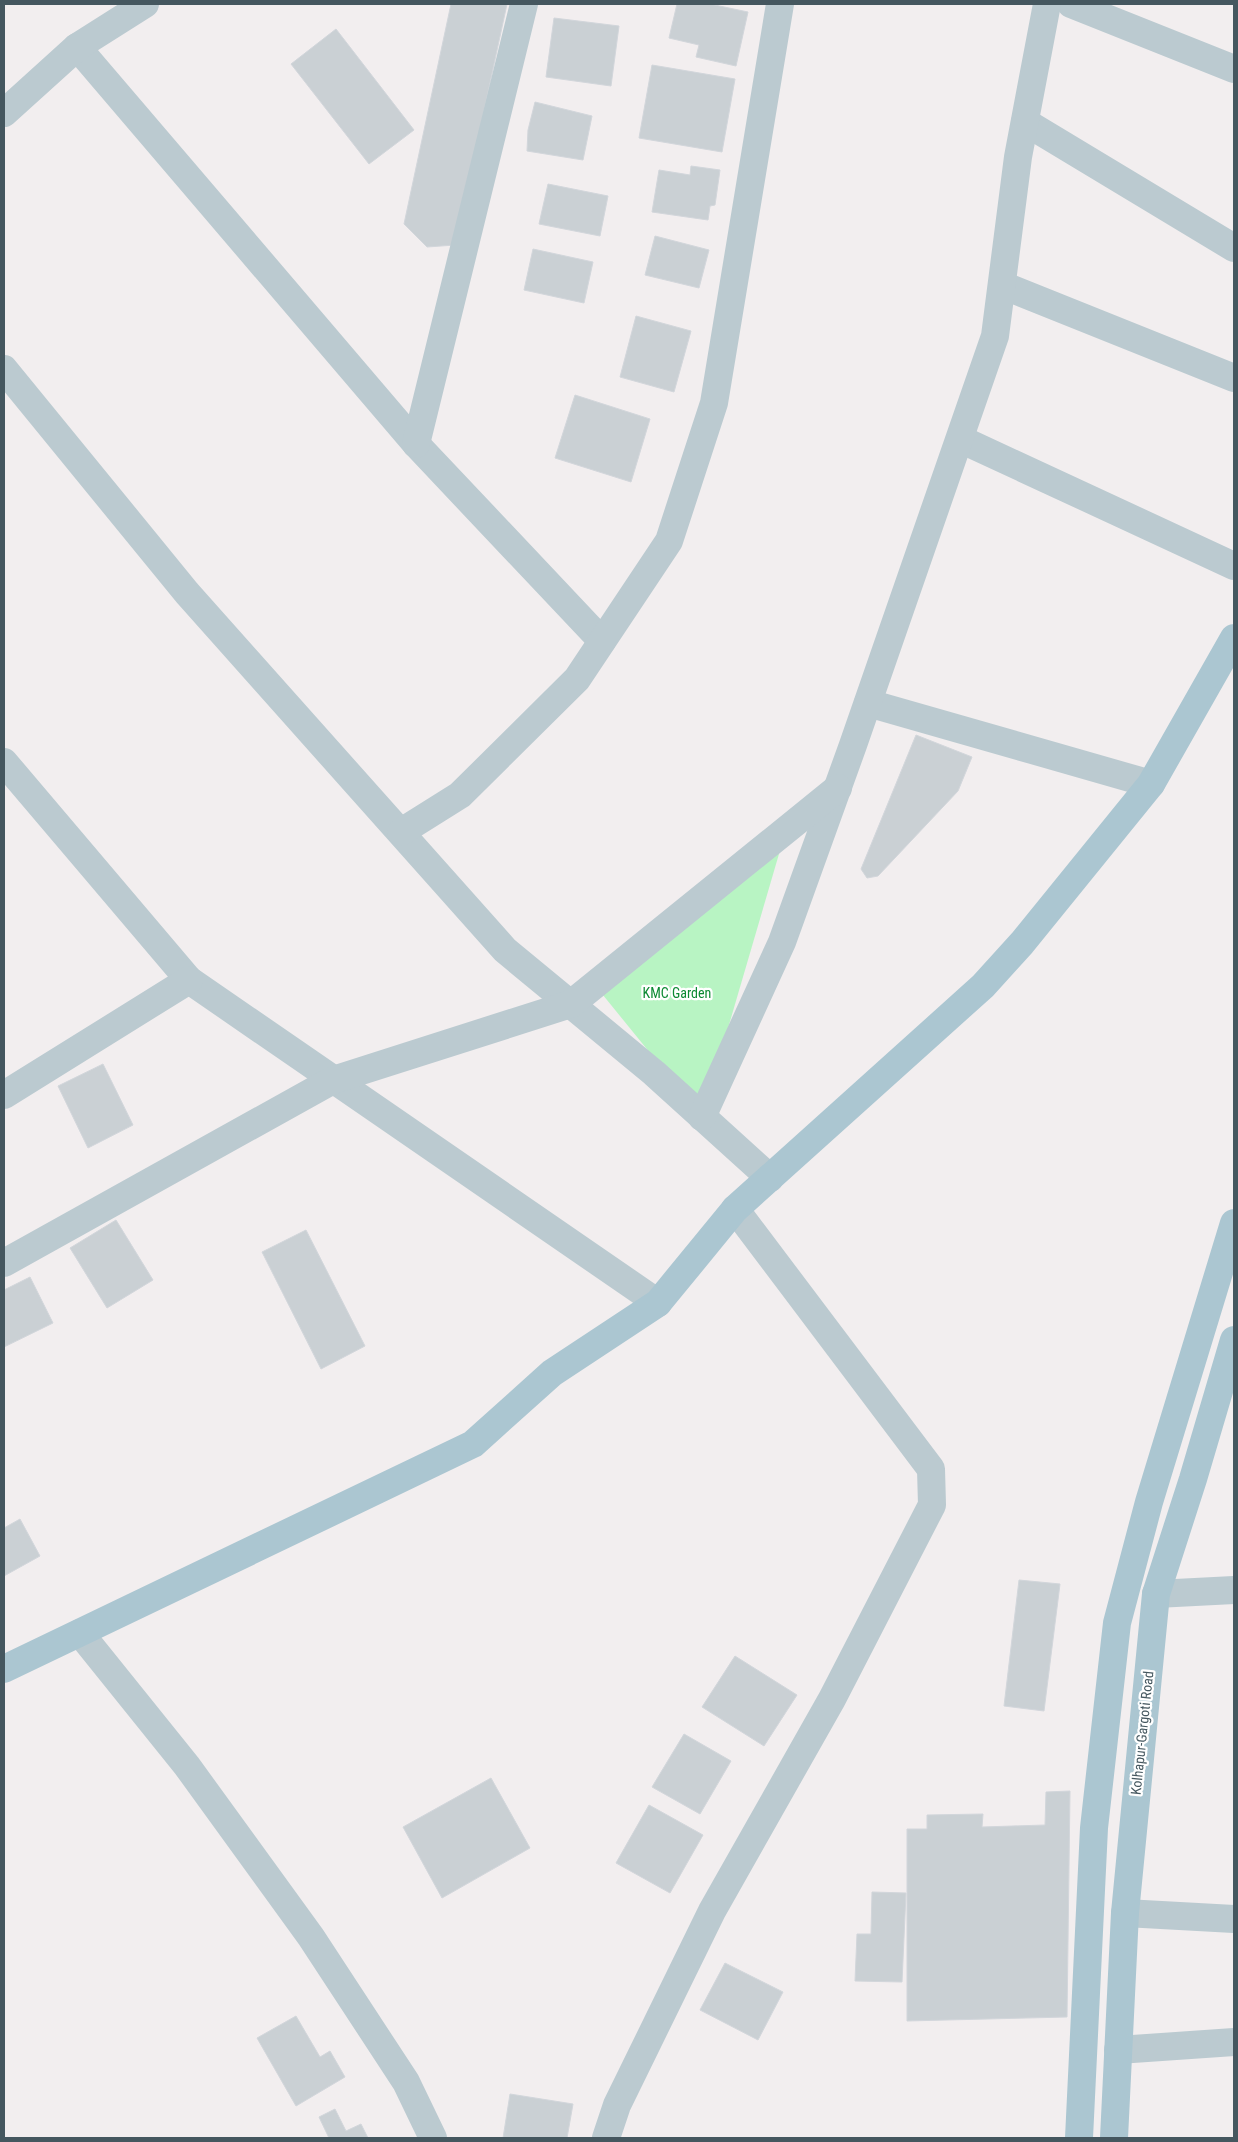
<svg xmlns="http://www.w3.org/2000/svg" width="1238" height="2142" font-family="'Roboto Condensed',sans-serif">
  <rect width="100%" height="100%" fill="#f2eeef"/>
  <path fill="#b8f4c3" d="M786,830L702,1117L594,984Z"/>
  <g fill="#cad0d4" stroke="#d2d6db">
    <path d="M451,4H507L455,245L427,247L404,224Z"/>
    <path d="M677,4H710L748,12L736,66L696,57L699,45L669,38Z"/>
    <path d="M554,18L619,26L611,86L546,77Z"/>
    <path d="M336,29L414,130L369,164L291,64Z"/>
    <path d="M652,65L735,79L722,152L639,138Z"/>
    <path d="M535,102L592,116L583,160L527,151L528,130Z"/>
    <path d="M691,166L720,170L715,205L710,206L708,220L652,212L659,170L690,175Z"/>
    <path d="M548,184L608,196L600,236L539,224Z"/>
    <path d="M655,236L709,250L699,288L645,275Z"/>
    <path d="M533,249L593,262L584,303L524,290Z"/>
    <path d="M636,316L691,331L674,392L620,377Z"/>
    <path d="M575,395L650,419L631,482L555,458Z"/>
    <path d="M916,735L972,757L958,791L878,876L867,878L861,869Z"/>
    <path d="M103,1064L133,1125L88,1148L58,1086Z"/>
    <path d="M116,1220L153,1280L107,1308L70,1248Z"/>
    <path d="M306,1230L365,1346L321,1369L262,1252Z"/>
    <path d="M30,1277L53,1323L4,1347V1290Z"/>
    <path d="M20,1519L40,1556L4,1576V1528Z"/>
    <path d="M1019,1580L1060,1584L1044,1711L1004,1706Z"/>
    <path d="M735,1656L797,1695L764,1746L702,1707Z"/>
    <path d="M684,1734L731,1761L700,1814L652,1787Z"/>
    <path d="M491,1778L530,1848L442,1898L403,1827Z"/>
    <path d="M1070,1791L1067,2017L907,2021V1829H927V1815L983,1814L982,1827L1045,1825L1046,1792Z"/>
    <path d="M649,1805L703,1835L670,1893L616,1863Z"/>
    <path d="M872,1892L906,1893L902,1982L855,1981L857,1934H871Z"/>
    <path d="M725,1963L783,1992L758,2040L700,2010Z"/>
    <path d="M296,2016L320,2057L330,2051L345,2077L296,2106L257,2038Z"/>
    <path d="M510,2094L573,2104L567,2138H503Z"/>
    <path d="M335,2109L346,2131L361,2124L368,2138H329L319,2117Z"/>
  </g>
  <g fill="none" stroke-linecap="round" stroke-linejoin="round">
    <g stroke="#bbcad0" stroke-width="28">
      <path d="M1071,4L1234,69"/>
      <path d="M77,47L416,444L602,641"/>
      <path d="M4,113L77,47L145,4"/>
      <path d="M1025,122L1234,248"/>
      <path d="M1002,285L1234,378"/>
      <path d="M4,369L187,593L505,950L654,1073L770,1178"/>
      <path d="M960,439L1234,566"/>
      <path d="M416,444L524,4"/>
      <path d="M868,703L1151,784"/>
      <path d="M4,762L189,980L658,1303"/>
      <path d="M401,832L460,795L577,679L669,541L714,403L780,4"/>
      <path d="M4,1095L189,980"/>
      <path d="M702,1117L782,942L853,745L995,336L1018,157L1047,4"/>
      <path d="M4,1263L333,1080L571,1004L838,788"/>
      <path d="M1156,1594L1234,1590"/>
      <path d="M80,1633L187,1766L311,1937L406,2082L433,2138"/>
      <path d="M1125,1913L1234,1919"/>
      <path d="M1118,2050L1234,2042"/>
      <path d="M606,2138L617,2105L712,1911L832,1699L932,1505L931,1469L735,1209"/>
    </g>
    <g stroke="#abc6d1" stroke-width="28">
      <path d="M4,1669L473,1444L552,1373L658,1303L735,1209L983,986L1022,943L1151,784L1234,638"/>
      <path d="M1079,2138L1094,1828L1117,1623L1149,1502L1234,1223"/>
      <path d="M1114,2138L1125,1913L1156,1594L1193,1479L1234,1340"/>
    </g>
  </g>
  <g text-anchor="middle" stroke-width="4.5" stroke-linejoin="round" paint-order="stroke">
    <g font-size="14" fill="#0c8932" stroke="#fff">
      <text x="677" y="998">KMC Garden</text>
    </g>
    <g font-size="14" fill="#45575f" stroke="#fff">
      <text transform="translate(1142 1733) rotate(-84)" y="5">Kolhapur-Gargoti Road</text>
    </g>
  </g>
  <rect width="1238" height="2142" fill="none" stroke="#45575f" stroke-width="10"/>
</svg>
